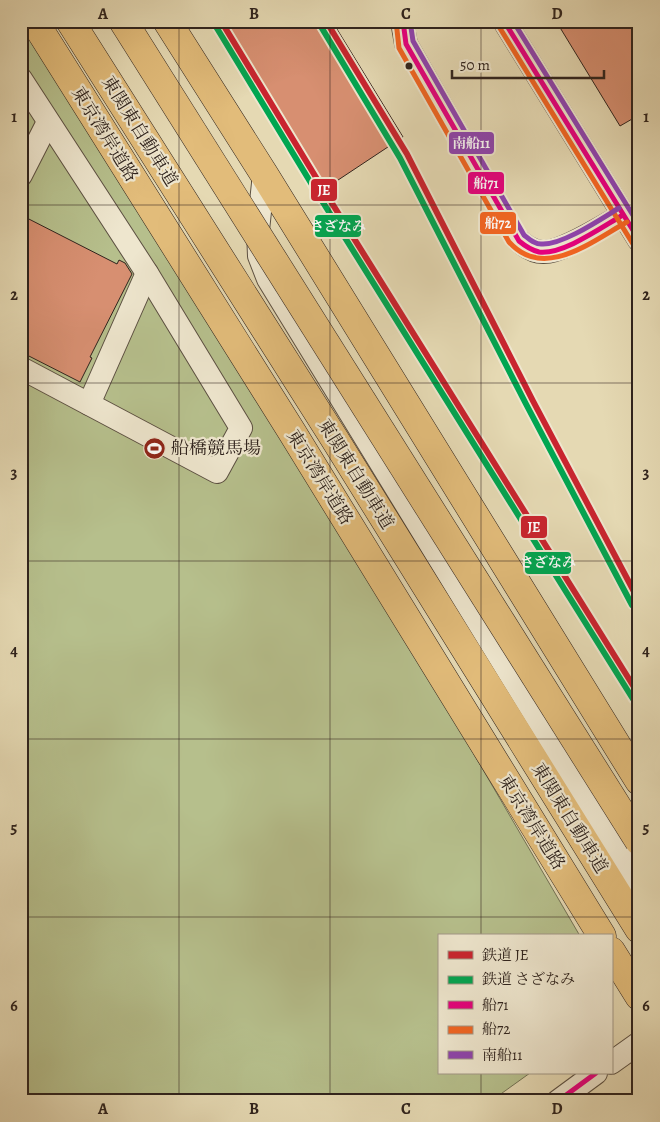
<svg xmlns="http://www.w3.org/2000/svg" width="660" height="1122" font-family="Alegreya,'Noto Serif JP',serif">
  <rect width="100%" height="100%" fill="#e5d9b3"/>
  <filter id="stains"><feTurbulence type="fractalNoise" baseFrequency=".004" numOctaves="4"/><feColorMatrix values="0 0 0 0 .2 0 0 0 0 .09 0 0 0 0 .02 0 0 0 .5 -.17"/></filter>
  <radialGradient id="worn" r=".72"><stop offset=".6" stop-color="#630" stop-opacity="0"/><stop offset="1" stop-color="#630" stop-opacity=".3"/></radialGradient>
  <path fill="#b6bf8c" stroke="#727154" d="M21,22L412,648L580,936H439V1073H530L491,1101H21Z"/>
  <g fill="#d78f71" stroke="#2f231d">
    <path d="M209,21H332L403,137L317,194Z"/>
    <path d="M556,21H630L639,36V115L620,126Z"/>
    <path d="M21,215L117,264L119,260L125,263L132,274L90,357L92,358L80,382L21,352Z"/>
  </g>
  <g fill="none" stroke-linecap="round" stroke-linejoin="round">
    <defs>
      <g id="minor">
        <path d="M403,21V27L406,44L516,238C523,245 532,252 543,252C562,253 605,225 623,215"/>
        <path d="M504,21L639,240"/>
        <path d="M21,79L147,273L241,428L217,472L21,368"/>
        <path d="M264,174L258,230L259,256L268,279L639,885"/>
        <path d="M21,175L48,122"/>
        <path d="M89,404L147,273"/>
        <path d="M611,1063L639,1043"/>
        <path d="M558,1101L596,1073"/>
      </g>
      <g id="highway">
        <path d="M34,21L292,432L602,936"/>
        <path d="M70,21L334,438L639,929"/>
        <path d="M167,21L264,174L639,781"/>
        <path d="M611,951L639,996"/>
      </g>
    </defs>
    <use href="#minor" stroke="#5c5042" stroke-width="24"/>
    <use href="#highway" stroke="#2f231d" stroke-width="29"/>
    <use href="#minor" stroke="#eee6ce" stroke-width="22"/>
    <use href="#highway" stroke="#e2bc7a" stroke-width="28"/>
    <defs>
      <path id="highway-bridge" d="M123,21L639,841"/>
    </defs>
    <use href="#highway-bridge" stroke="#2f231d" stroke-width="29" stroke-linecap="butt"/>
    <use href="#highway-bridge" stroke="#e2bc7a" stroke-width="28"/>
    <defs>
      <g id="bus-1">
        <path d="M403,21L406,44L519,241C525,246 531,250 539,252C563,255 602,227 623,215"/>
        <path d="M504,21L639,240"/>
        <path d="M558,1101L596,1073"/>
      </g>
      <g id="bus-2">
        <path d="M396,21L399,48L509,242C544,281 592,241 627,222"/>
        <path d="M498,25L633,244"/>
      </g>
      <g id="bus-3">
        <path d="M410,21L413,41L524,235C529,239 534,244 541,244C561,246 601,219 619,208"/>
        <path d="M513,21L639,225"/>
      </g>
    </defs>
    <use href="#bus-1" stroke="#eee6ce" stroke-width="9"/>
    <use href="#bus-2" stroke="#eee6ce" stroke-width="9"/>
    <use href="#bus-3" stroke="#eee6ce" stroke-width="9"/>
    <use href="#bus-1" stroke="#e5007d" stroke-width="5"/>
    <use href="#bus-2" stroke="#f26522" stroke-width="5"/>
    <use href="#bus-3" stroke="#8e44ad" stroke-width="5"/>
    <defs>
      <g id="rail-1">
        <path d="M221,21L320,184L639,695"/>
        <path d="M326,21L407,154L533,401L639,601"/>
      </g>
      <g id="rail-2">
        <path d="M215,25L314,188L633,699"/>
        <path d="M320,25L400,158L526,404L632,605"/>
      </g>
    </defs>
    <use href="#rail-1" stroke="#eee6ce" stroke-width="10"/>
    <use href="#rail-2" stroke="#eee6ce" stroke-width="10"/>
    <use href="#rail-1" stroke="#c9242f" stroke-width="6"/>
    <use href="#rail-2" stroke="#00a651" stroke-width="6"/>
  </g>
  <path fill="none" stroke="#2f231d" stroke-width="1" stroke-opacity="0.55" d="M179,21V1101M330,21V1101M481,21V936M21,205H639M21,383H639M21,561H639M21,739H639M21,917H639M481,1073V1101"/>
  <defs>
    <symbol id="stadium-disc" viewBox="-11 -11 22 22"><circle r="9.5" fill="#8f2418" stroke="#eee6ce"/><path d="M0-5a6.5 5 0 1 0 0 10a6.5 5 0 1 0 0-10ZM-3.5-1.8h7v3.6h-7Z" fill="#fff"/></symbol>
  </defs>
  <g fill-rule="evenodd">
    <use href="#stadium-disc" x="142" y="436" width="25" height="25"/>
  </g>
  <circle fill="#2f231d" stroke="#eee6ce" stroke-width="2" cx="409" cy="66" r="4.5"/>
  <g text-anchor="middle" stroke-width="4.5" stroke-linejoin="round" paint-order="stroke">
    <g font-size="18" fill="#2f231d" stroke="#eee6ce">
      <text transform="translate(140 131) rotate(58)" y="6">東関東自動車道</text>
      <text transform="translate(105 134) rotate(58)" y="6">東京湾岸道路</text>
      <text transform="translate(356 474) rotate(58)" y="6">東関東自動車道</text>
      <text transform="translate(320 477) rotate(58)" y="6">東京湾岸道路</text>
      <text transform="translate(570 818) rotate(58)" y="6">東関東自動車道</text>
      <text transform="translate(532 822) rotate(58)" y="6">東京湾岸道路</text>
    </g>
    <g font-size="18" fill="#2f231d" stroke="#eee6ce" text-anchor="start">
      <text x="171" y="454">船橋競馬場</text>
    </g>
  </g>
  <g stroke="#eee6ce" stroke-width="2">
    <rect x="448" y="131" width="47" height="24" rx="5" fill="#8e44ad"/>
    <rect x="467" y="171" width="38" height="24" rx="5" fill="#e5007d"/>
    <rect x="310" y="178" width="28" height="24" rx="5" fill="#c9242f"/>
    <rect x="479" y="211" width="38" height="24" rx="5" fill="#f26522"/>
    <rect x="314" y="214" width="48" height="24" rx="5" fill="#00a651"/>
    <rect x="520" y="515" width="28" height="24" rx="5" fill="#c9242f"/>
    <rect x="524" y="551" width="48" height="24" rx="5" fill="#00a651"/>
  </g>
  <g font-size="14" text-anchor="middle" font-weight="bold" fill="#fff">
    <text x="471" y="148">南船11</text>
    <text x="486" y="188">船71</text>
    <text x="324" y="195">JE</text>
    <text x="498" y="228">船72</text>
    <text x="338" y="231">さざなみ</text>
    <text x="534" y="532">JE</text>
    <text x="548" y="567">さざなみ</text>
  </g>
  <rect width="660" height="1122" fill="none" stroke="#e5d9b3" stroke-width="55"/>
  <rect x="438" y="934" width="175" height="140" fill="#eee6ce" stroke="#a29887"/>
  <rect x="448" y="951" width="25" height="8" fill="#c9242f" stroke="#a29887"/>
  <text x="482" y="960" font-size="15" fill="#2f231d">鉄道 JE</text>
  <rect x="448" y="976" width="25" height="8" fill="#00a651" stroke="#a29887"/>
  <text x="482" y="984" font-size="15" fill="#2f231d">鉄道 さざなみ</text>
  <rect x="448" y="1001" width="25" height="8" fill="#e5007d" stroke="#a29887"/>
  <text x="482" y="1010" font-size="15" fill="#2f231d">船71</text>
  <rect x="448" y="1026" width="25" height="8" fill="#f26522" stroke="#a29887"/>
  <text x="482" y="1034" font-size="15" fill="#2f231d">船72</text>
  <rect x="448" y="1051" width="25" height="8" fill="#8e44ad" stroke="#a29887"/>
  <text x="482" y="1060" font-size="15" fill="#2f231d">南船11</text>
  <path d="M452 70v8h152v-8" fill="none" stroke="#2f231d" stroke-width="2.5"/>
  <text x="460" y="70" font-size="15" fill="#2f231d" stroke="#eee6ce" stroke-width="4" paint-order="stroke">50 m</text>
  <rect x="28" y="28" width="604" height="1066" fill="none" stroke="#2f231d" stroke-width="2"/>
  <g font-size="16" text-anchor="middle" font-weight="bold" fill="#2f231d">
    <text x="103" y="19">A</text>
    <text x="254" y="19">B</text>
    <text x="406" y="19">C</text>
    <text x="557" y="19">D</text>
    <text x="14" y="122">1</text>
    <text x="646" y="122">1</text>
    <text x="14" y="300">2</text>
    <text x="646" y="300">2</text>
    <text x="14" y="478">3</text>
    <text x="646" y="478">3</text>
    <text x="14" y="656">4</text>
    <text x="646" y="656">4</text>
    <text x="14" y="833">5</text>
    <text x="646" y="833">5</text>
    <text x="14" y="1011">6</text>
    <text x="646" y="1011">6</text>
    <text x="103" y="1114">A</text>
    <text x="254" y="1114">B</text>
    <text x="406" y="1114">C</text>
    <text x="557" y="1114">D</text>
  </g>
  <rect width="100%" height="100%" filter="url(#stains)"/>
  <rect width="100%" height="100%" fill="url(#worn)"/>
</svg>
